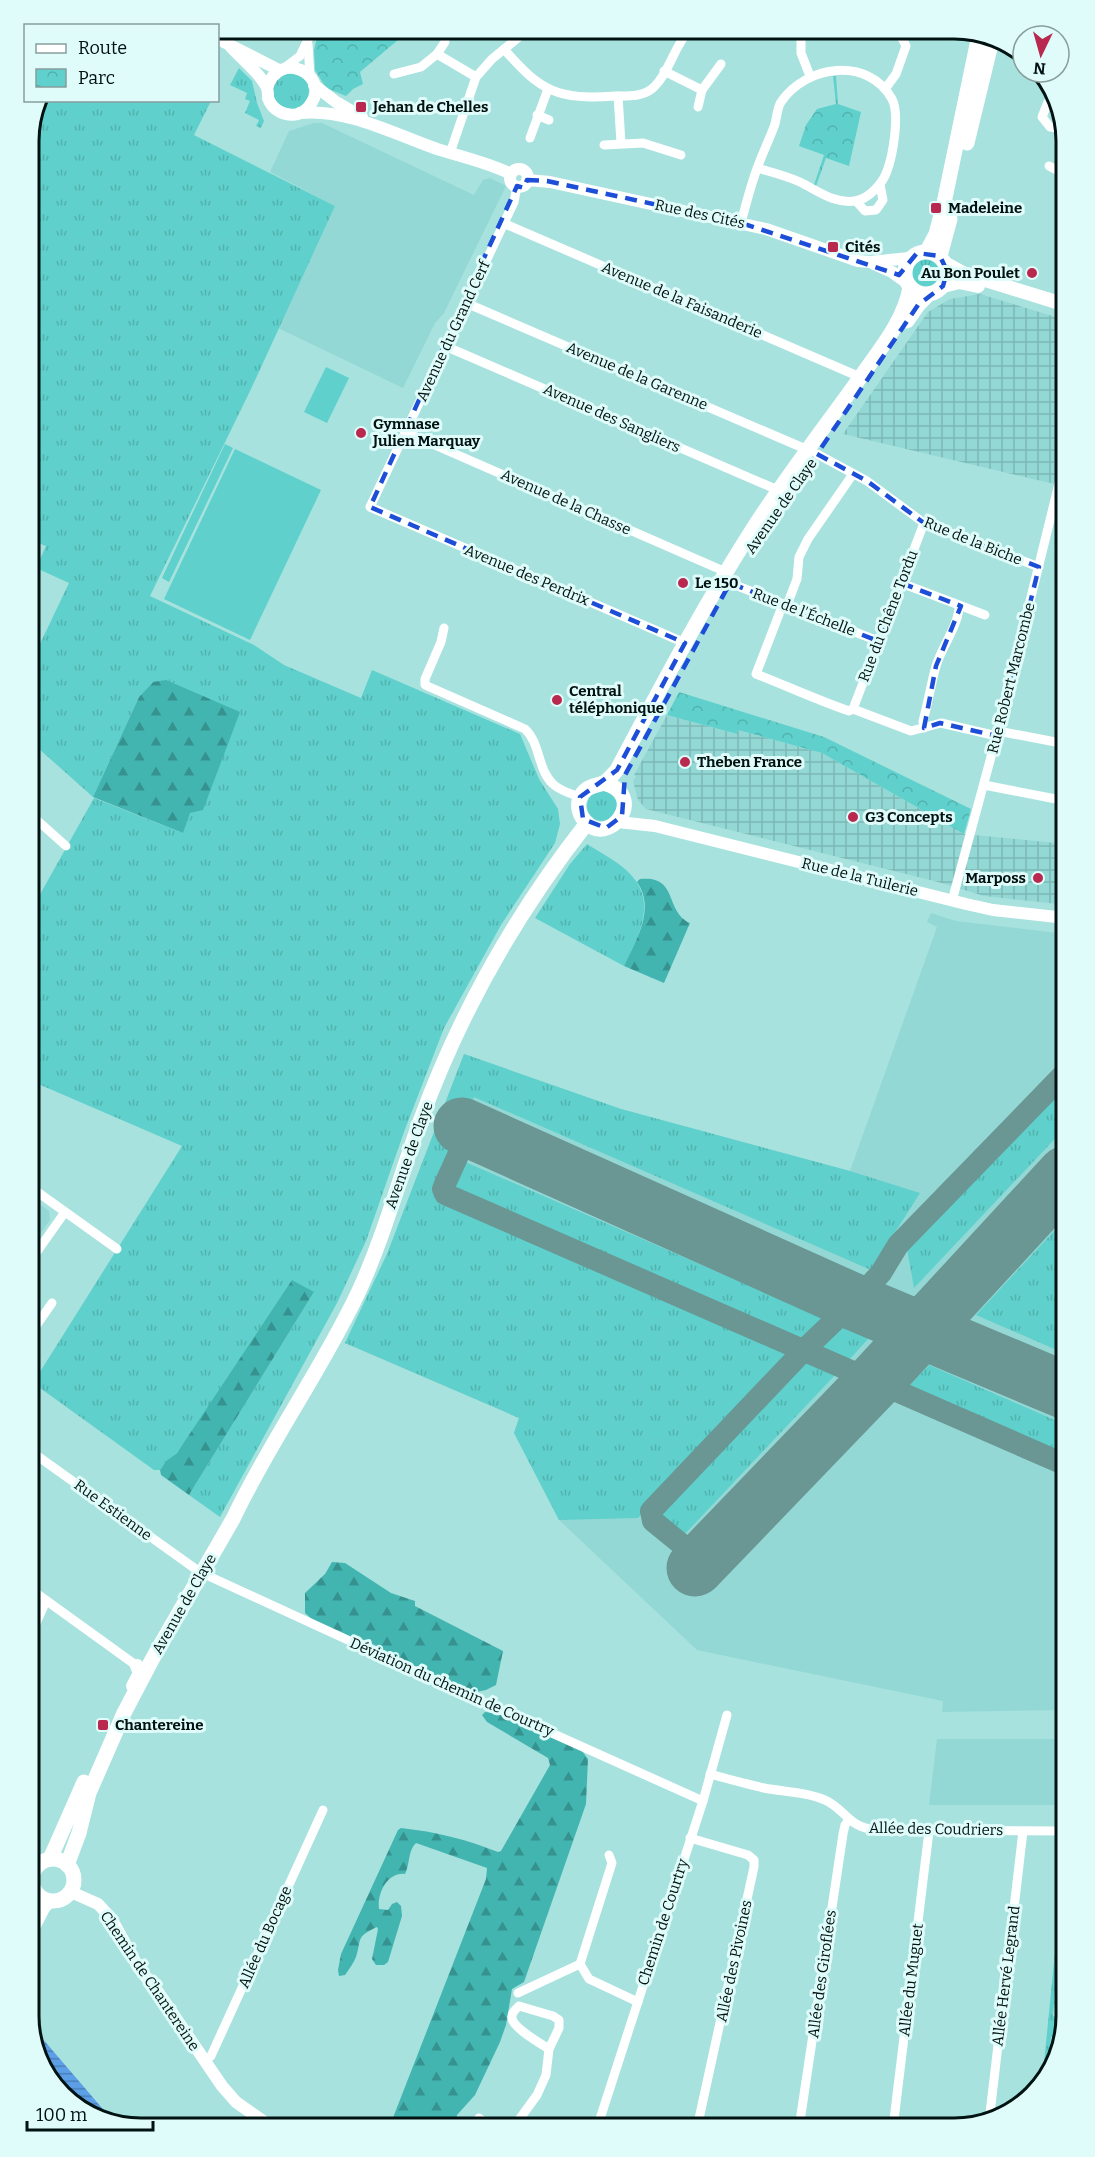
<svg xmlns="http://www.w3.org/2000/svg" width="1095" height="2157" font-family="Bitter,serif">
  <defs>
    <pattern id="industrial-grid" width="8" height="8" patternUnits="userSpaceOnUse" patternTransform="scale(1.5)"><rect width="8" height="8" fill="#93d8d5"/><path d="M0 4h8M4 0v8" fill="none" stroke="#7db8b6"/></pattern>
    <pattern id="grass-tufts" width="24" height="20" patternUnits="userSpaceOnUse" patternTransform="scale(1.5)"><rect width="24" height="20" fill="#5fd0cc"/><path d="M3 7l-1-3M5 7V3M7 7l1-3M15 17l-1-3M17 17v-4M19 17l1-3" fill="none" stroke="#51b2ae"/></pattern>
    <pattern id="forest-firs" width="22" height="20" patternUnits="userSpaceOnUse" patternTransform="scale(1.5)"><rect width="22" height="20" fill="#43b5b1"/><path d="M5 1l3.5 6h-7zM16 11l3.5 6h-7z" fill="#36928f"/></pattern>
    <pattern id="park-crowns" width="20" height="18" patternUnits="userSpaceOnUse" patternTransform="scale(1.5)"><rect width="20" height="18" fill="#5fd0cc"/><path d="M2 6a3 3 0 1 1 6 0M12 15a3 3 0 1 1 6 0" fill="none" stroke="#51b2ae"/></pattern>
    <pattern id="water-rules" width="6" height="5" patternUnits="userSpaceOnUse" patternTransform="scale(1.5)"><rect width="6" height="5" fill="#5c9fe7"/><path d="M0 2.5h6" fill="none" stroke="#4a80ba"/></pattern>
  </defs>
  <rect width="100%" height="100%" fill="#a7e2de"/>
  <g fill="#93d8d5">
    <path d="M314,123H322L474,195L483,180L490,178L506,186L444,313L435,323L403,388L278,328L335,206L270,172L289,131Z"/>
    <path d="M931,913L956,921L1066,934V1710L942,1712L943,1701L697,1650L559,1520L514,1433L519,1418L345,1343L387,1254L464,1054L621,1109L850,1171L937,927L927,922Z"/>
    <path d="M29,1196L49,1211L50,1220L29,1250Z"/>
    <path d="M937,1739H1066V1805H929Z"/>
  </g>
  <g fill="url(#industrial-grid)">
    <path d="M980,294L1066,320V429L1061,452L1056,456L1054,463L1057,469L1054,484L843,434L928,312L950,299Z"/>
    <path d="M667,715L736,734L738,730L822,753L964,834L1066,844V905L984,896L938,882L646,809L638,800L633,781L636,776L634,775Z"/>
  </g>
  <g fill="url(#grass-tufts)">
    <path d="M239,68L252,81L257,103L264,121L261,128L256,126L259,120L245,113L250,101L245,99L247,93L230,85Z"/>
    <circle cx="291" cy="91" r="18"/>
    <path d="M44,101H211L194,135L335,206L251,389L150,596L254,645L284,665L361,698L372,670L520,734L539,779L558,809L560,824L555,843L501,925L444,1028L404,1132L366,1241L337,1303L220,1517L189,1495L314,1292L177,1453L166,1461L160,1470H154L33,1383L182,1146L29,1080V914L94,798L183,833L153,682L139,697L93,797L29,740V667L69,583L36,568L46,546L29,539V134Z"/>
    <circle cx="925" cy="273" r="16"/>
    <circle cx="602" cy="806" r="15"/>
    <path d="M587,844C601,853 621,863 632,876C657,904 638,937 624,966L535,918L570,864Z"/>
    <path d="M464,1054L621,1109L850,1171L920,1193L871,1270L474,1097L437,1184L436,1191L446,1203L794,1352L638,1518L559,1520L514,1433L519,1418L345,1343L387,1254Z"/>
    <path d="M1066,1080V1127L914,1288L907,1249Z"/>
    <path d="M463,1161L826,1319L803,1342L452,1190Z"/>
    <path d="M1066,1218V1354L976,1315Z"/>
    <path d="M839,1325L869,1338L847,1362L814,1347Z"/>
    <path d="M804,1359L837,1373L682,1537L658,1516Z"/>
    <path d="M929,1365L1066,1425V1457L908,1387Z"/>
    <path d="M1056,1942L1063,1943L1066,1950H1059L1058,1966L1064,1967V1970L1057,1969L1056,1985L1062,1986V1989L1055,1988L1054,2001L1061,2002L1060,2005L1054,2004L1053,2016L1059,2017L1061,2029L1057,2037H1051L1050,2049L1056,2050V2052H1049L1048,2065H1052L1051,2068H1048L1046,2080L1042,2083Z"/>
  </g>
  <g fill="url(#forest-firs)">
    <path d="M166,680L240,712L203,810L190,813L183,833L93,797L139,697L153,682Z"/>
    <path d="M640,879C679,875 664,911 690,923L664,983L624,966C636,940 656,909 637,882Z"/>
    <path d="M292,1280L314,1292L189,1495L161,1475L160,1470L166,1461L177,1453Z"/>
    <path d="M332,1562L345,1563L391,1593L415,1601V1606L503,1651L496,1685L486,1690L467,1694L365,1640L341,1637L323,1629L305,1613V1593L325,1574Z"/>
    <path d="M485,1712L497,1713L582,1751L588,1759L586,1804L524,1982L512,1989L506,2025L500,2042L475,2095L457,2115L455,2125L457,2128H389L486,1879L487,1868L416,1843C408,1850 410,1864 405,1874C387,1872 377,1894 379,1909L388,1910L392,1904L397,1902L401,1906L402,1916L388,1962L384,1965H376L372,1959L378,1929L377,1927C355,1937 362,1939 356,1957C353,1964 349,1969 345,1975L339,1976L338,1970L341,1954L398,1830L401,1828C437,1832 465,1839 498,1852L501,1851L550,1765L548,1758L487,1722L482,1715Z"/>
  </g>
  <g fill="url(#park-crowns)">
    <path d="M319,29H411L360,72L363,84L353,89L346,96L326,88L315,70L314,50Z"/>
    <path d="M833,76H836L838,104L861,112L849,166L826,158L816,186L814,185L824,155L799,146L806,125L817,109L836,104Z"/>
    <path d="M679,692L824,737L971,809L964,834L822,753L738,730L737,734L667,715Z"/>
  </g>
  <g fill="#5fd0cc">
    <path d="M326,367L349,378L327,423L304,412Z"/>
    <path d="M225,444L233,448L169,582L162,578Z"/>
    <path d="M235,449L321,490L250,640L164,599Z"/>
  </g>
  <path fill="url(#water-rules)" d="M31,2029L35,2030L114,2122L78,2109L37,2059Z"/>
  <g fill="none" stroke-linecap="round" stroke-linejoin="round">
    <g stroke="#6a9693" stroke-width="22">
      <path d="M470,1129L445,1184L443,1189L445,1194L1066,1465"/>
      <path d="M702,1561L653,1521L651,1511L804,1350L854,1302L881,1273L898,1245L1066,1072"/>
    </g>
    <g stroke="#6a9693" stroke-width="57">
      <path d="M462,1126L854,1302L1066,1391"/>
      <path d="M695,1568L874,1382L1066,1174"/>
    </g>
    <g stroke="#fff" stroke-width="9">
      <path d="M801,29V53L810,76"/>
      <path d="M879,29L901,36L906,46L896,74L885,89"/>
      <path d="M308,44L310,77"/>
      <path d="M504,49C541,92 558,100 615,96C628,96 644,97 654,87C669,73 674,46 690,29"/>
      <path d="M437,54L445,42"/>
      <path d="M284,68L300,56L313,29"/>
      <path d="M664,71L702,90"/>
      <path d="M394,74L421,67L437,54L476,77"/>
      <path d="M618,96L621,143"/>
      <path d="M1057,97L1048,102L1042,117L1050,127L1064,129"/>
      <path d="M698,107L702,90L721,64"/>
      <path d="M537,115L549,120"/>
      <path d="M530,138L548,89"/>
      <path d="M604,145L643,143L681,155"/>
      <path d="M450,153L476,77L492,59L529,29"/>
      <path d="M1049,166L1066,175"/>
      <path d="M517,186L514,202L370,507L685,643"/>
      <path d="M856,201L865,211L876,210L883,200L880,185"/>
      <path d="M503,223L860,377"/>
      <path d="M741,223C746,204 751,184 758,166C763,152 770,138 775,124C777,117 777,108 781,102C806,65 868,56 892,99C900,114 893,155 887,171C883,183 869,199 855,201C834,204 818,191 800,182C787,176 771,172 757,168"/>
      <path d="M466,303L808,450"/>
      <path d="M445,346L780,491"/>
      <path d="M405,432L726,572"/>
      <path d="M817,454L867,481L924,523L1039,567"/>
      <path d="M730,583L878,641"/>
      <path d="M901,583L959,605C960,623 941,648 936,666C931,684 928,703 923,721L924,728"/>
      <path d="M783,604L756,674C787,686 817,700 849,711L853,709L911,731L941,723L997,736"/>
      <path d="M787,605L797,579L799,557L808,539L853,474"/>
      <path d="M959,605L985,615"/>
      <path d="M444,628L441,642L425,679V685L525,729C541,744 537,770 554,785C561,791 571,794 580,797"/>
      <path d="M853,709L924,523"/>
      <path d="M998,731L1066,744"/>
      <path d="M984,785L1066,801"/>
      <path d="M29,813L66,846"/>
      <path d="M952,901L998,731L1066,455"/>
      <path d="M29,1186L117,1249"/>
      <path d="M29,1263L65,1212"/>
      <path d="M29,1336L52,1303"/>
      <path d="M29,1450L197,1570"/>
      <path d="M202,1573L476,1699L703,1801"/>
      <path d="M29,1588L137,1666"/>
      <path d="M29,1639L46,1601"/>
      <path d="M710,1774C728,1779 746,1784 764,1788C784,1792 808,1792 827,1801C846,1811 848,1826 874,1830L1066,1831"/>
      <path d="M29,1829L33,1833"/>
      <path d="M690,1838L748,1855L754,1860V1867L697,2128"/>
      <path d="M29,1865L35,1869"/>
      <path d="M580,1964L612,1863L609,1855"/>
      <path d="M580,1964L589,1979L638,2002"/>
      <path d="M518,1993L580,1964"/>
      <path d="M1064,2025L1063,2018L1066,1979"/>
      <path d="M204,2061L211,2056L323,1810"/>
      <path d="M479,2118L492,2128"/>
      <path d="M989,2122L1023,1831"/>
      <path d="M513,2128L537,2095L546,2075L549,2049L559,2028V2020L553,2016L519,2006C516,2009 511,2013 512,2018C513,2028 540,2043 549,2049"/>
      <path d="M597,2128L703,1801L727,1715"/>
      <path d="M799,2128L843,1834L845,1825L849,1820"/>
      <path d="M893,2128L929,1831"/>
    </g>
    <g stroke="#fff" stroke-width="12">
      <path d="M218,39L279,70"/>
      <path d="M231,47C240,57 251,66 260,77C262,80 266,85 267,88C268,91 268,95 268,98C272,110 285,117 298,114C304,112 309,108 312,102C329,74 279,49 267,88"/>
      <path d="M314,85L336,102L362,117"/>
      <path d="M300,113C346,108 394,134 437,149C462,157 487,162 511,174"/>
      <circle cx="519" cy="178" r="9"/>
      <path d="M527,180L550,182L766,229L858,261L870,262L909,258"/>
      <path d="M874,264L892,272L906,282"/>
      <path d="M618,822L655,826L966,904L993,910L1066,918"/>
      <path d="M71,1892L98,1904L111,1918L138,1967L158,1992L222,2086L236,2102L273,2128"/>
    </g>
    <g stroke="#fff" stroke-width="14">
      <path d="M945,263L963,273L1066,305"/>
      <path d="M943,286L959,282L978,286"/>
      <path d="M133,1686L140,1673L137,1666"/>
    </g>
    <g stroke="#fff" stroke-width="15">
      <path d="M967,143L992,40"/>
      <path d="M927,251L936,234L944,203L979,35"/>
      <circle cx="926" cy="273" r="21"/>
      <path d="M940,256L950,219"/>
      <path d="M907,321L918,305L929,294"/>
      <path d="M603,783C650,794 608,851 584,820C579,814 577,805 580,798C585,786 593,787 603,783C608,781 613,774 617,770C661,687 705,603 756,524C789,473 827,424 862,375C881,348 905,319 910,287"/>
      <circle cx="53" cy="1880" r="21"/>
      <path d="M50,1859L84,1782"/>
      <path d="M67,1865L79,1833L89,1793L124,1713L154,1656L233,1519C270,1441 321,1371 358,1293C384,1237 400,1176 421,1119C460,1013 517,912 587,823"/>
      <path d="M29,1934L43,1907L48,1902"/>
    </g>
  </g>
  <path fill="none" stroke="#1d4ed8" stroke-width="4.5" stroke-dasharray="12 8" stroke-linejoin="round" d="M527,180L547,181L741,223L899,275L917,253L940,256L947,271L943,286L918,305L817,454L867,481L924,523L1039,567L997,736L940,723L924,728L936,666L961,606L901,583L878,641L730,583L625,775L622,816L606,828L583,819L580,797L617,770L685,643L370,507L517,186L524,188Z"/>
  <g fill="#b9284e" stroke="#e0fcfa" stroke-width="2">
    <rect x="355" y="101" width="12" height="12" rx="3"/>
    <rect x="930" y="202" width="12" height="12" rx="3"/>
    <rect x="827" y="241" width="12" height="12" rx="3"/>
    <circle cx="1032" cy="273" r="6"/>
    <circle cx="361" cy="433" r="6"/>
    <circle cx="683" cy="583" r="6"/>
    <circle cx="557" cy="700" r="6"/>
    <circle cx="685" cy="762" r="6"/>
    <circle cx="853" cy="817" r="6"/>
    <circle cx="1038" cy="878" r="6"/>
    <rect x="97" y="1719" width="12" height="12" rx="3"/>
  </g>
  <g text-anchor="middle" stroke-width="6" stroke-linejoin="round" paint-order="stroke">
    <g font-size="15" font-weight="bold" fill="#001211" stroke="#e0fcfa" text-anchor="start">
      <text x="373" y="112">Jehan de Chelles</text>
      <text x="948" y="213">Madeleine</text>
      <text x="845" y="252">Cités</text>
      <text x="1020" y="278" text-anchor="end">Au Bon Poulet</text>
      <text x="373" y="429">Gymnase<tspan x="373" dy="17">Julien Marquay</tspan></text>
      <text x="695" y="588">Le 150</text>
      <text x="569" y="696">Central<tspan x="569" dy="17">téléphonique</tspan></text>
      <text x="697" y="767">Theben France</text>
      <text x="865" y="822">G3 Concepts</text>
      <text x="1026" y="883" text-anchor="end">Marposs</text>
      <text x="115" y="1730">Chantereine</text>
    </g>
    <g font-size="15" fill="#001211" stroke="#e0fcfa">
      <text transform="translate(700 214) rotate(12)" y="5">Rue des Cités</text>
      <text transform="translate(682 300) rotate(23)" y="5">Avenue de la Faisanderie</text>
      <text transform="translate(453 331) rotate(-65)" y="5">Avenue du Grand Cerf</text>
      <text transform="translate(637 376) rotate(23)" y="5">Avenue de la Garenne</text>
      <text transform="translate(612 418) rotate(24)" y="5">Avenue des Sangliers</text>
      <text transform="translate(566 502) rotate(24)" y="5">Avenue de la Chasse</text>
      <text transform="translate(781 506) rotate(-55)" y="5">Avenue de Claye</text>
      <text transform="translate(973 541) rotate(22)" y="5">Rue de la Biche</text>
      <text transform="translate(527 575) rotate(23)" y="5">Avenue des Perdrix</text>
      <text transform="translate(804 612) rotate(21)" y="5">Rue de l'Échelle</text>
      <text transform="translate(888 616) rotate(-69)" y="5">Rue du Chêne Tordu</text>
      <text transform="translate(1011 678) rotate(-76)" y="5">Rue Robert Marcombe</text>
      <text transform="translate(860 877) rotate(14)" y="5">Rue de la Tuilerie</text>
      <text transform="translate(409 1155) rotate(-70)" y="5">Avenue de Claye</text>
      <text transform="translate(113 1510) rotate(36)" y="5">Rue Estienne</text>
      <text transform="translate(184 1604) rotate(-60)" y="5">Avenue de Claye</text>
      <text transform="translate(452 1687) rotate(24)" y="5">Déviation du chemin de Courtry</text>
      <text transform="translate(936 1829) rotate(1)" y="5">Allée des Coudriers</text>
      <text transform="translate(663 1922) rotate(-72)" y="5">Chemin de Courtry</text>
      <text transform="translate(265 1937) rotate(-66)" y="5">Allée du Bocage</text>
      <text transform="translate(734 1961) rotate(-78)" y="5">Allée des Pivoines</text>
      <text transform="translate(822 1974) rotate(-82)" y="5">Allée des Giroflées</text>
      <text transform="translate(1006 1976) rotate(-83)" y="5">Allée Hervé Legrand</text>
      <text transform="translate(911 1980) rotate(-83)" y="5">Allée du Muguet</text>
      <text transform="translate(150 1981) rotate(56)" y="5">Chemin de Chantereine</text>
    </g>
  </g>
  <path d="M0 0H1095V2157H0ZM141 39H954A102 102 0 0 1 1056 141V2016A102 102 0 0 1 954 2118H141A102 102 0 0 1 39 2016V141A102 102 0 0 1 141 39Z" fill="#e0fcfa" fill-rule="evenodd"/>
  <path fill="none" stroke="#001211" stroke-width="3" d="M141 39H954A102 102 0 0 1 1056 141V2016A102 102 0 0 1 954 2118H141A102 102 0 0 1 39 2016V141A102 102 0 0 1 141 39Z"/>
  <rect x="24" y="24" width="195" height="78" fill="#e0fcfa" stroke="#869e9d" stroke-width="1.5"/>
  <rect x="36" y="44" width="30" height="9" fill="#ffffff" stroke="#869e9d" stroke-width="1.5"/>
  <text x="78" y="54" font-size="18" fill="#001211">Route</text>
  <rect x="36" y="69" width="30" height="18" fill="url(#park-crowns)" stroke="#869e9d" stroke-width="1.5"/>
  <text x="78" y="84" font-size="18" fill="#001211">Parc</text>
  <g transform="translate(1041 54) rotate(185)"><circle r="28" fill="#e0fcfa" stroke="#869e9d" stroke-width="1.5"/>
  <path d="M0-4.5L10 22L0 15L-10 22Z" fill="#b9284e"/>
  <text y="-9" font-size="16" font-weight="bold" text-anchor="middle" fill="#001211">N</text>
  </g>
  <path d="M27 2121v9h126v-9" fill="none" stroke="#001211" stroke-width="3"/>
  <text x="36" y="2121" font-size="18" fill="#001211" stroke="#e0fcfa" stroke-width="4.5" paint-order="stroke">100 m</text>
</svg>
